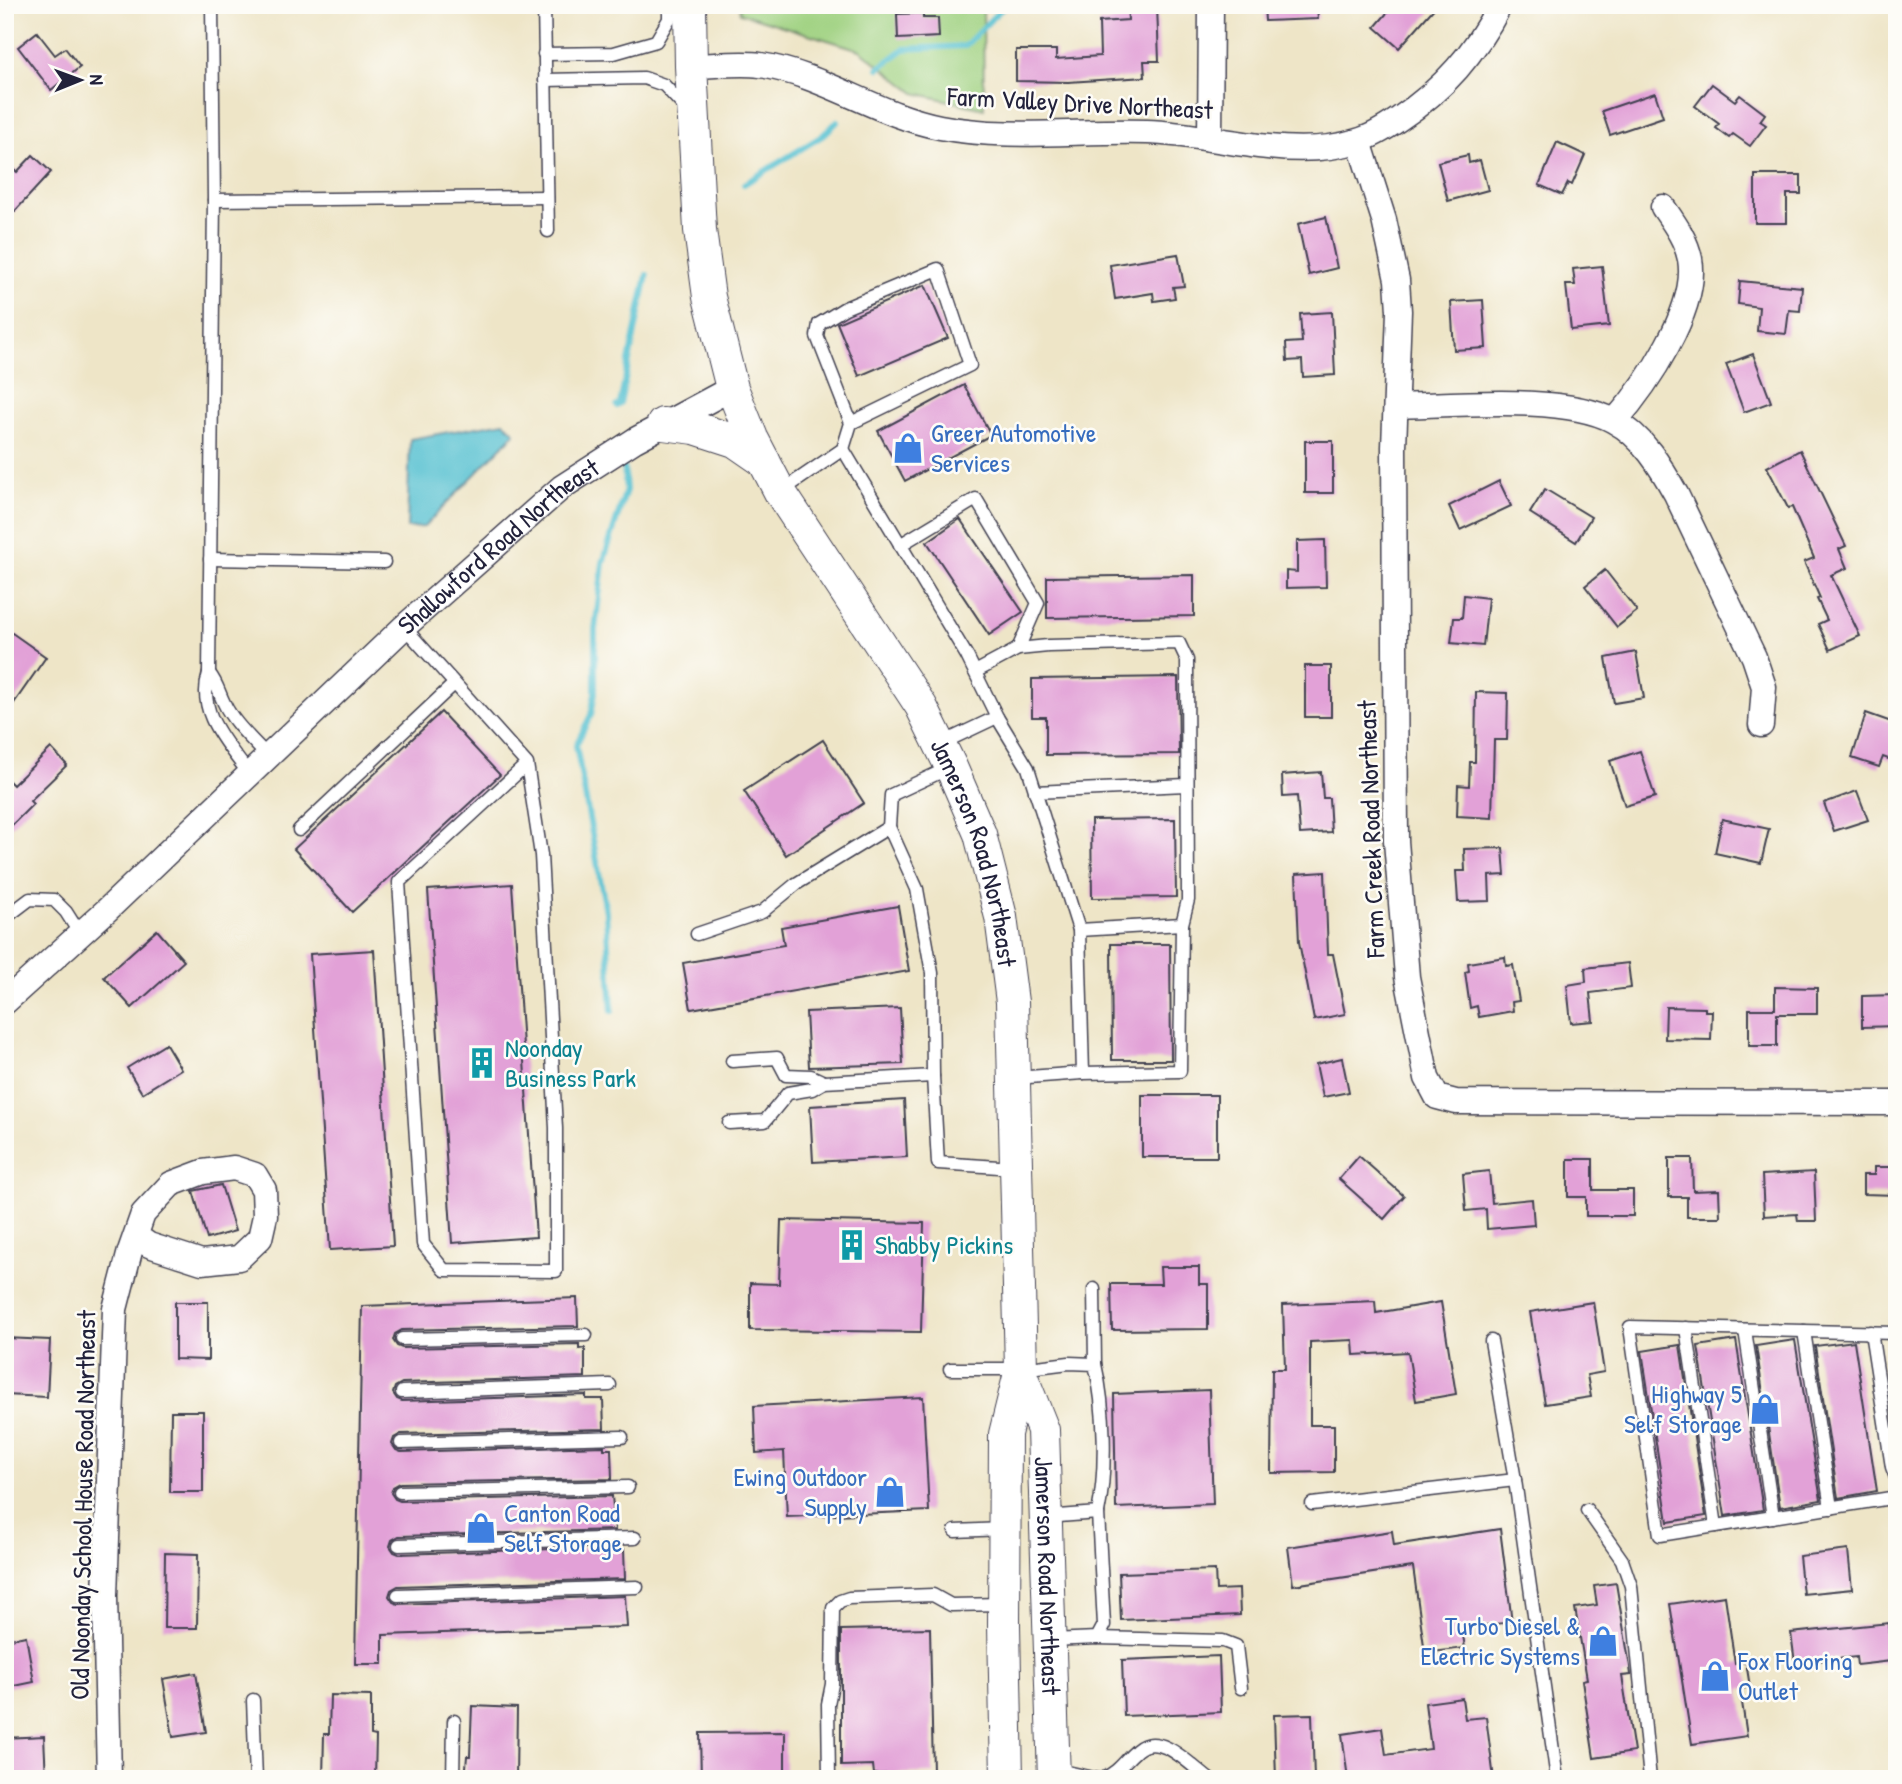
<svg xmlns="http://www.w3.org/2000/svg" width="1902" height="1784" font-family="'Patrick Hand',sans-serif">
  <rect width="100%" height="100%" fill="#fdfcf7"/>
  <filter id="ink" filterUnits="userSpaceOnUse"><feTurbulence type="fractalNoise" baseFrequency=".0143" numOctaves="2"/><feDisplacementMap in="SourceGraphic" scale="14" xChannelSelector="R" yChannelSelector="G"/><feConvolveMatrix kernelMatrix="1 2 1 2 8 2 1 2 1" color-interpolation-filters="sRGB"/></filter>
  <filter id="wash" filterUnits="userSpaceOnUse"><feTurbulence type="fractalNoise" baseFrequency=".00686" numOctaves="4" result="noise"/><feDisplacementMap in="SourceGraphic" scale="28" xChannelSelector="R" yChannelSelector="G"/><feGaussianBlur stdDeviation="1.57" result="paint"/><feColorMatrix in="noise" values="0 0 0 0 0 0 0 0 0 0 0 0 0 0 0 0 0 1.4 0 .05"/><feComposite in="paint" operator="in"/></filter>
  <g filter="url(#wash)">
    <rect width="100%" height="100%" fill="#eee5c7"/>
    <path fill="#a0d282" stroke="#617a5e" stroke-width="2" d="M739,5H983L984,109L915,93L860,50L740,13Z"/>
    <path fill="#56c1d1" stroke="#3c7286" stroke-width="2" d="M504,422L515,433L424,527L407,528L410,439Z"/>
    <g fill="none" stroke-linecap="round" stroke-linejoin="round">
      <g stroke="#56c1d1" stroke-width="6">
        <path d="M879,68L904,49L965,46L1005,5"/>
        <path d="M744,184L822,136L837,122"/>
        <path d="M617,406L620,404L647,275"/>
        <path d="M612,1011L606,912L576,745L591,715L595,693V630L603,563L626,490L624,468"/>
      </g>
    </g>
    <g id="blocks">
      <g fill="#e2a1d7">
        <path d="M1127,5H1157L1159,61H1144L1145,77L1068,82L1016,81V50H1056V59L1100,56L1099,22L1128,20Z"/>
        <path d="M1264,5H1317L1318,19L1265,21Z"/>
        <path d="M1394,5H1437L1399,48L1375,27Z"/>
        <path d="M923,13V18H938L939,37L898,39L897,14Z"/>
        <path d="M37,32L55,55L65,48L80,67L51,90L18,47Z"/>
        <path d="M1712,84L1735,101L1740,95L1765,114L1760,121L1766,125L1750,146L1733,134L1729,138L1716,128L1719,124L1695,106Z"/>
        <path d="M1655,93L1663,117L1610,135L1602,111Z"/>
        <path d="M1557,142L1585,155L1572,185L1568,183L1562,195L1539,185Z"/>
        <path d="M33,155L51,172L5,222V161L17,172Z"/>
        <path d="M1468,155L1469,163L1480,160L1488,190L1448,201L1438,162Z"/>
        <path d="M1755,175H1801V194H1787V223H1755Z"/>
        <path d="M1326,217L1337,268L1309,275L1298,224Z"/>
        <path d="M1178,254L1184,286L1173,287L1175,298L1154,301L1153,293L1115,299L1110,265Z"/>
        <path d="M1602,266L1609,326L1571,330L1566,285H1575L1573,269Z"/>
        <path d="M1740,281L1802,287L1800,311L1789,310L1786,334L1757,331L1759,307L1738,304Z"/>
        <path d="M925,285L948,338L859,376L837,323Z"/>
        <path d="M1483,300L1486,348L1454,350L1451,302Z"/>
        <path d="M1332,312L1335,375L1303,377L1302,360L1287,361L1286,343L1302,342L1300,314Z"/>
        <path d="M1753,354L1771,402L1744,412L1726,364Z"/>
        <path d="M964,385L991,435L905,481L878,431Z"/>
        <rect x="1305" y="441" width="28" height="52"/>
        <path d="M1800,450L1846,546L1839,549L1847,568L1831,575L1860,636L1830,650L1818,624L1827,620L1817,599L1820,598L1804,562L1814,558L1792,507L1788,508L1767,467Z"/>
        <path d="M1499,481L1511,506L1460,530L1449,506Z"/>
        <path d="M1545,489L1591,517L1576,542L1530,513Z"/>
        <path d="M960,519L1023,612L989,635L927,542Z"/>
        <path d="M1325,540L1326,587L1286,588V571L1297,572V541Z"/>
        <path d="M1605,570L1637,611L1617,627L1585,586Z"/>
        <path d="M1194,575V616L1047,618V577Z"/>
        <path d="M1464,595L1488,598L1483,646L1451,643L1454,618H1462Z"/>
        <path d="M5,628L46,657L5,716Z"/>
        <path d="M1636,652L1644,698L1614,703L1606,658Z"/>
        <rect x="1305" y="666" width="26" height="51"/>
        <path d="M1178,677L1179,754L1046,755V717H1032V679Z"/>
        <path d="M1476,692L1508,693L1507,740H1494L1492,818L1457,816L1458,785L1469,786L1470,762H1475Z"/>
        <path d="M441,712L500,775L352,912L294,849Z"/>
        <path d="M1866,713L1897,724V743L1891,760L1883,757L1879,767L1852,758Z"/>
        <path d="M823,740L864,803L786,855L744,791Z"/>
        <path d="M51,748L67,765L30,801L33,804L5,832V777L13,785Z"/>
        <path d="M1640,751L1655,797L1625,806L1610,761Z"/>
        <path d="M1321,772L1323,798H1329L1331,832L1300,834L1297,796L1283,797L1282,775Z"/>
        <path d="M1857,791L1868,820L1834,831L1824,803Z"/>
        <path d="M1175,819L1176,897L1092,898L1091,820Z"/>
        <path d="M1722,819L1769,829L1761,863L1715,853Z"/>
        <path d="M1503,848L1505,875L1489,876L1490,901L1458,902L1456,871H1465L1464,849Z"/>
        <path d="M1325,872L1328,954H1333L1345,1014L1314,1020L1299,942L1296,874Z"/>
        <path d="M512,884L536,1237L452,1243L428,890Z"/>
        <path d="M898,906L909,971L691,1009L683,963L784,945L781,927Z"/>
        <path d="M157,930L184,961L132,1008L104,977Z"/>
        <path d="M1111,944H1170L1171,1060H1112Z"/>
        <path d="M374,950L393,1246L330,1250L310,954Z"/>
        <path d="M1505,957L1506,966L1513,965L1519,1001L1512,1002L1513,1011L1479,1017L1477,1006L1470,1008L1465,972L1469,971L1468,963Z"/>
        <path d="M1628,963L1631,988L1590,993L1593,1021L1571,1023L1567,985L1586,982L1585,968Z"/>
        <path d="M1775,987L1817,988V1014H1777V1046H1749V1009H1775Z"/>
        <path d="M1897,995V1026L1862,1027V996Z"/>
        <path d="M1666,1007L1705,1008V1011H1712L1711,1040L1665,1039Z"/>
        <path d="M900,1008L903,1064L809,1067L806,1012Z"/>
        <path d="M166,1044L181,1069L142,1093L127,1068Z"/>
        <path d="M1342,1058L1349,1092L1323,1097L1316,1064Z"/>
        <rect x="1142" y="1095" width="75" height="62"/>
        <path d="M904,1100L907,1157L813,1162L810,1106Z"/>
        <path d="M1359,1156L1404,1196L1384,1219L1339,1179Z"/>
        <path d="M1669,1158H1692L1693,1191L1719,1190L1720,1217H1687V1197H1669Z"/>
        <path d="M1568,1159H1593V1190H1633V1216H1586V1197H1568Z"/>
        <path d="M1874,1167H1897V1195L1863,1194V1175H1874Z"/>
        <path d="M1489,1171L1492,1203L1532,1199L1534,1225L1487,1229L1486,1209L1466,1211L1463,1174Z"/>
        <path d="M1814,1172L1816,1221H1798L1797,1214L1764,1216L1762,1175Z"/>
        <path d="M221,1185L235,1231L207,1239L193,1191Z"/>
        <path d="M781,1220L924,1223L921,1332L750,1330V1283L779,1284Z"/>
        <path d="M1160,1267H1199V1284H1208V1329L1112,1330L1111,1284H1161Z"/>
        <path d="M577,1298L578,1326L402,1330L395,1334L393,1340L397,1346L402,1348L579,1344V1349L585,1348V1377L402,1383L395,1387L393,1393L397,1399L402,1401L586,1395V1399H603L604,1429L401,1434L394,1438L392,1444L396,1450L401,1452L604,1446V1449H611L612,1479L400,1483L393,1487L391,1493L395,1499L400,1501L612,1496L615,1530L399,1536L392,1540L390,1546L394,1552L399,1554L615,1547V1550L624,1549L625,1579L398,1586L391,1590L389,1596L393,1602L398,1604L625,1596L627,1627L383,1635V1664H355L362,1306Z"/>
        <path d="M1375,1301L1376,1313L1441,1302L1456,1394L1416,1401L1408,1352L1354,1355L1353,1340L1310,1342V1425H1334V1472L1271,1473L1272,1369H1285L1283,1305Z"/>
        <path d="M175,1302H208V1360L175,1359Z"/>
        <path d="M1593,1302L1604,1372L1587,1375L1591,1397L1545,1404L1530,1312Z"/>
        <path d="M5,1338L50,1340L47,1397L5,1395Z"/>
        <path d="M1736,1340L1763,1510L1725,1516L1698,1346Z"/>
        <path d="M1795,1340L1821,1500L1780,1507L1756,1346Z"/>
        <path d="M1854,1341L1877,1491L1838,1498L1815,1346Z"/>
        <path d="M1680,1345L1706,1516L1668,1522L1642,1351Z"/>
        <path d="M1209,1390L1213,1504L1116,1508L1114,1394Z"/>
        <path d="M923,1397L929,1511L787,1517L784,1451L756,1453L754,1406Z"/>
        <path d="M171,1411H203V1492H170Z"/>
        <path d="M1500,1529L1512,1622L1462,1628L1465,1648L1425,1653L1413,1567L1293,1585L1288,1547L1392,1531L1394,1545Z"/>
        <path d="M1848,1550L1852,1589L1803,1594L1799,1556Z"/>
        <path d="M165,1553L198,1554L197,1628H164Z"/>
        <path d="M1215,1570L1216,1590L1239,1589L1240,1615L1121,1620L1119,1573Z"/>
        <path d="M1616,1583L1630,1667L1631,1675L1622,1676L1634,1752L1594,1758L1582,1680L1587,1679L1575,1608L1597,1605L1594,1586Z"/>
        <path d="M1725,1596L1735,1664L1746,1662L1750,1687L1740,1689L1747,1736L1692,1744L1670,1604Z"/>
        <path d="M1889,1623L1891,1661L1857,1665L1856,1657L1795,1663L1791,1633Z"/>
        <path d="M930,1628L933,1773L874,1774L873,1765L841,1766V1630Z"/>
        <path d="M26,1636L34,1682L5,1688V1640Z"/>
        <path d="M1219,1656L1221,1712L1124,1716L1122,1660Z"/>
        <path d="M196,1673L206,1732L173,1737L163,1679Z"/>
        <path d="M330,1695L371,1696V1735L376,1736L375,1779H323L324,1734H329Z"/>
        <path d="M1462,1698L1465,1719L1486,1717L1494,1779H1348L1342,1734L1382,1728L1386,1755L1431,1749L1425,1703Z"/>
        <path d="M472,1706L517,1708L516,1779H465L467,1756H470Z"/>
        <path d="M1312,1714L1314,1779H1276L1274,1715Z"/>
        <path d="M785,1732V1779H701L700,1733Z"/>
        <path d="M44,1736L46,1779H5V1738Z"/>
      </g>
    </g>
  </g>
  <g filter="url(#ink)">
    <use href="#blocks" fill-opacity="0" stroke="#413f50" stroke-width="2"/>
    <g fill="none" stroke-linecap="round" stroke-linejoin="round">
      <defs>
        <g id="service">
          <path d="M212,5L214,200L209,673C196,713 227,743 249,774"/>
          <path d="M544,5L548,231"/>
          <path d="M544,54L614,53L656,41L669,19V5"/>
          <path d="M545,80L644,78L664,85L687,110"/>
          <path d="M214,200L547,197"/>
          <path d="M843,449L967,656L997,717L940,744"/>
          <path d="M780,492L843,449L851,423L817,336L819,324L845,308L938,269L970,365L851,423"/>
          <path d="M900,545L976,499L1038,603L1018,649"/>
          <path d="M210,559L384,562"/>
          <path d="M404,627L527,764L541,855L556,1128V1271L444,1270L423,1244L399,882L527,764"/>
          <path d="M975,672L1018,649L1048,646L1179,643L1187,660L1188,900L1182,924L1180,1071L1083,1073"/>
          <path d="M209,673C218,685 218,691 224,703C233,723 254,741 268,757"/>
          <path d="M997,717L1028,768L1079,930L1083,1073L1015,1078"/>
          <path d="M1035,792L1186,785"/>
          <path d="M889,827L917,889L932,973L933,1076L938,1163L1014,1168"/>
          <path d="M299,830L454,684"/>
          <path d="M5,918L30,899L54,900L66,912L80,934"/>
          <path d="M1079,930L1182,924"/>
          <path d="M697,934L762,912L796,884L889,827L891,795L951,767"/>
          <path d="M732,1061L777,1058L786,1075L811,1076L824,1082L933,1076"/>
          <path d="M729,1123L765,1121L788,1093L812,1089L824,1082"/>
          <path d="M1094,1289L1095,1364"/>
          <path d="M1686,1328L1716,1526"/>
          <path d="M1745,1330L1773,1517"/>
          <path d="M1804,1331L1831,1508"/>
          <path d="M1871,1332L1892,1467L1897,1480"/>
          <path d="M1897,1333L1630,1327L1660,1535L1897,1497"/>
          <path d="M402,1339L586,1335"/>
          <path d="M1491,1341L1515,1480L1557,1779"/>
          <path d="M950,1369H1021L1069,1363L1095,1364C1105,1407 1107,1470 1098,1513L1046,1517"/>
          <path d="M402,1392L610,1385"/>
          <path d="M401,1443L622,1437"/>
          <path d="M400,1492L628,1487"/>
          <path d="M1312,1504L1515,1480"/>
          <path d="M1587,1510L1622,1560L1631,1586L1650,1779"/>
          <path d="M955,1531L1003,1529"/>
          <path d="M399,1545L635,1538"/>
          <path d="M398,1595L637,1587"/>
          <path d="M1097,1638L1223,1641L1236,1646L1241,1688"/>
          <path d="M1051,1640L1097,1638L1104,1625L1098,1513"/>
          <path d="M253,1700L256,1779"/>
          <path d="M1054,1769L1098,1779"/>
          <path d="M453,1779L454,1721"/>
          <path d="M829,1779L828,1704L832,1684L833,1608L840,1601L849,1598L933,1595L951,1605L1003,1604"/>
          <path d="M1103,1779C1122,1769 1122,1763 1137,1750C1160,1730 1191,1766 1209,1779"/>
        </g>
        <g id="minor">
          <path d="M691,66C712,66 739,62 760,65C823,74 877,115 940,127C1008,140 1078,130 1147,132C1187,133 1227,143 1268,147C1297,150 1329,150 1357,141C1372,137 1386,128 1399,119C1445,88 1474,54 1500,5"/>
          <path d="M1210,139L1211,5"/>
          <path d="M1359,141L1384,220L1397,280L1399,311L1394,447L1396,841L1407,977L1427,1078L1437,1097L1456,1102L1897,1103"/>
          <path d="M1396,406C1453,405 1565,394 1614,421C1643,436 1661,467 1676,494L1754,657L1764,687L1761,725"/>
          <path d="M1615,421C1646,386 1699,308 1690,259C1686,239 1674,223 1663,207"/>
          <path id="s1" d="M5,1002L107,910L404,627L562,487L635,440L732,388"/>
          <path d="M109,1779L105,1596L115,1309L130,1251L143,1214L171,1184L203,1172L234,1168L255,1175L264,1190L265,1216L260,1238L239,1258L202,1262L149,1245L136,1236"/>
        </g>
        <g id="tertiary">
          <path id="s2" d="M690,5L691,66L700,230L709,297L732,388L752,438L780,492L921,706L951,767L980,834L1001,917L1012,1002L1021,1369L1005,1434L1004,1625L1007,1779"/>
          <path d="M663,424L695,428L735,441L764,461"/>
          <path id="s3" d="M1021,1375L1043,1430L1054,1779"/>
        </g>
      </defs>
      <use href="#service" stroke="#413f50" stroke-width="15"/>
      <use href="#minor" stroke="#413f50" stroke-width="27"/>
      <use href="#tertiary" stroke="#413f50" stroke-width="34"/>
      <use href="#service" stroke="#fff" stroke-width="12"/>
      <use href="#minor" stroke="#fff" stroke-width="24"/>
      <use href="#tertiary" stroke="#fff" stroke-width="32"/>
    </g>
  </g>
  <defs>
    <symbol id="shop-bare" viewBox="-9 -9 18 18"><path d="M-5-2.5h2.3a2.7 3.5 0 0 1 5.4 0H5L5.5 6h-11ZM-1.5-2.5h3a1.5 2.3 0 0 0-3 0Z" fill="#3f7fe0" stroke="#fdfcf7" stroke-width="2.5" paint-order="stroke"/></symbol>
    <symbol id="building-bare" viewBox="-9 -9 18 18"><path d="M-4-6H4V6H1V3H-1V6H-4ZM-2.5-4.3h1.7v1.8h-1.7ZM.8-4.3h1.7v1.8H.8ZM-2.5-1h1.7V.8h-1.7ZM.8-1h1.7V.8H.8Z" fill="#0f9aa8" stroke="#fdfcf7" stroke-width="2.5" paint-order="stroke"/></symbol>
  </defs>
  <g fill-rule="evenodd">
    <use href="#shop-bare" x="886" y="426" width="44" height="44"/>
    <use href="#building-bare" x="460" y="1041" width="44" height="44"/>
    <use href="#building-bare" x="830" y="1223" width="44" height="44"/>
    <use href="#shop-bare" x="1743" y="1387" width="44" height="44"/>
    <use href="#shop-bare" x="868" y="1470" width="44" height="44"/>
    <use href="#shop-bare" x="459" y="1506" width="44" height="44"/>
    <use href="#shop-bare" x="1581" y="1619" width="44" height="44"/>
    <use href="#shop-bare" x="1693" y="1654" width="44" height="44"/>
  </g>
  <g text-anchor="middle" stroke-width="5" stroke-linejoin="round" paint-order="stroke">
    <g font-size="26" fill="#22223b" stroke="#fdfcf7">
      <text transform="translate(1080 103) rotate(3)" y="9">Farm Valley Drive Northeast</text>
      <text dy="9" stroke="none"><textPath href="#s1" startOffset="672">Shallowford Road Northeast</textPath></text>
      <text transform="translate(1371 829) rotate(-92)" y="9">Farm Creek Road Northeast</text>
      <text dy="9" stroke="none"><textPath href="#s2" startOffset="915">Jamerson Road Northeast</textPath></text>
      <text transform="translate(83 1505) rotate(-89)" y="9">Old Noonday School House Road Northeast</text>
      <text dy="9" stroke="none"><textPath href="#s3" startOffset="205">Jamerson Road Northeast</textPath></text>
    </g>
    <g font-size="26" fill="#366cbe" stroke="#fdfcf7" text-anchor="start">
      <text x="931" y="442">Greer Automotive<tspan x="931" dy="30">Services</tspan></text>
      <text x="1742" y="1403" text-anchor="end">Highway 5<tspan x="1742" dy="30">Self Storage</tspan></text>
      <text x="867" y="1486" text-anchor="end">Ewing Outdoor<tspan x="867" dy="30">Supply</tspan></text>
      <text x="504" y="1522">Canton Road<tspan x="504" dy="30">Self Storage</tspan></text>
      <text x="1580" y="1635" text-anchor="end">Turbo Diesel &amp;<tspan x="1580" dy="30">Electric Systems</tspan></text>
      <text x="1738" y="1670">Fox Flooring<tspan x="1738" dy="30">Outlet</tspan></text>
    </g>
    <g font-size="26" fill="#0d838f" stroke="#fdfcf7" text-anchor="start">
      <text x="505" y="1057">Noonday<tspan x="505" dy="30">Business Park</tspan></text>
      <text x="875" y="1254">Shabby Pickins</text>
    </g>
  </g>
  <rect width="1902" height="1784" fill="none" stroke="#fdfcf7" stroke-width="28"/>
  <g transform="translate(80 80) rotate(89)" stroke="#fdfcf7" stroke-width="5" paint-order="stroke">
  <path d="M0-5L12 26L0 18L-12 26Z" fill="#22223b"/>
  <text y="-10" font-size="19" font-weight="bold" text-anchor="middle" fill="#22223b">N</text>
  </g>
</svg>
